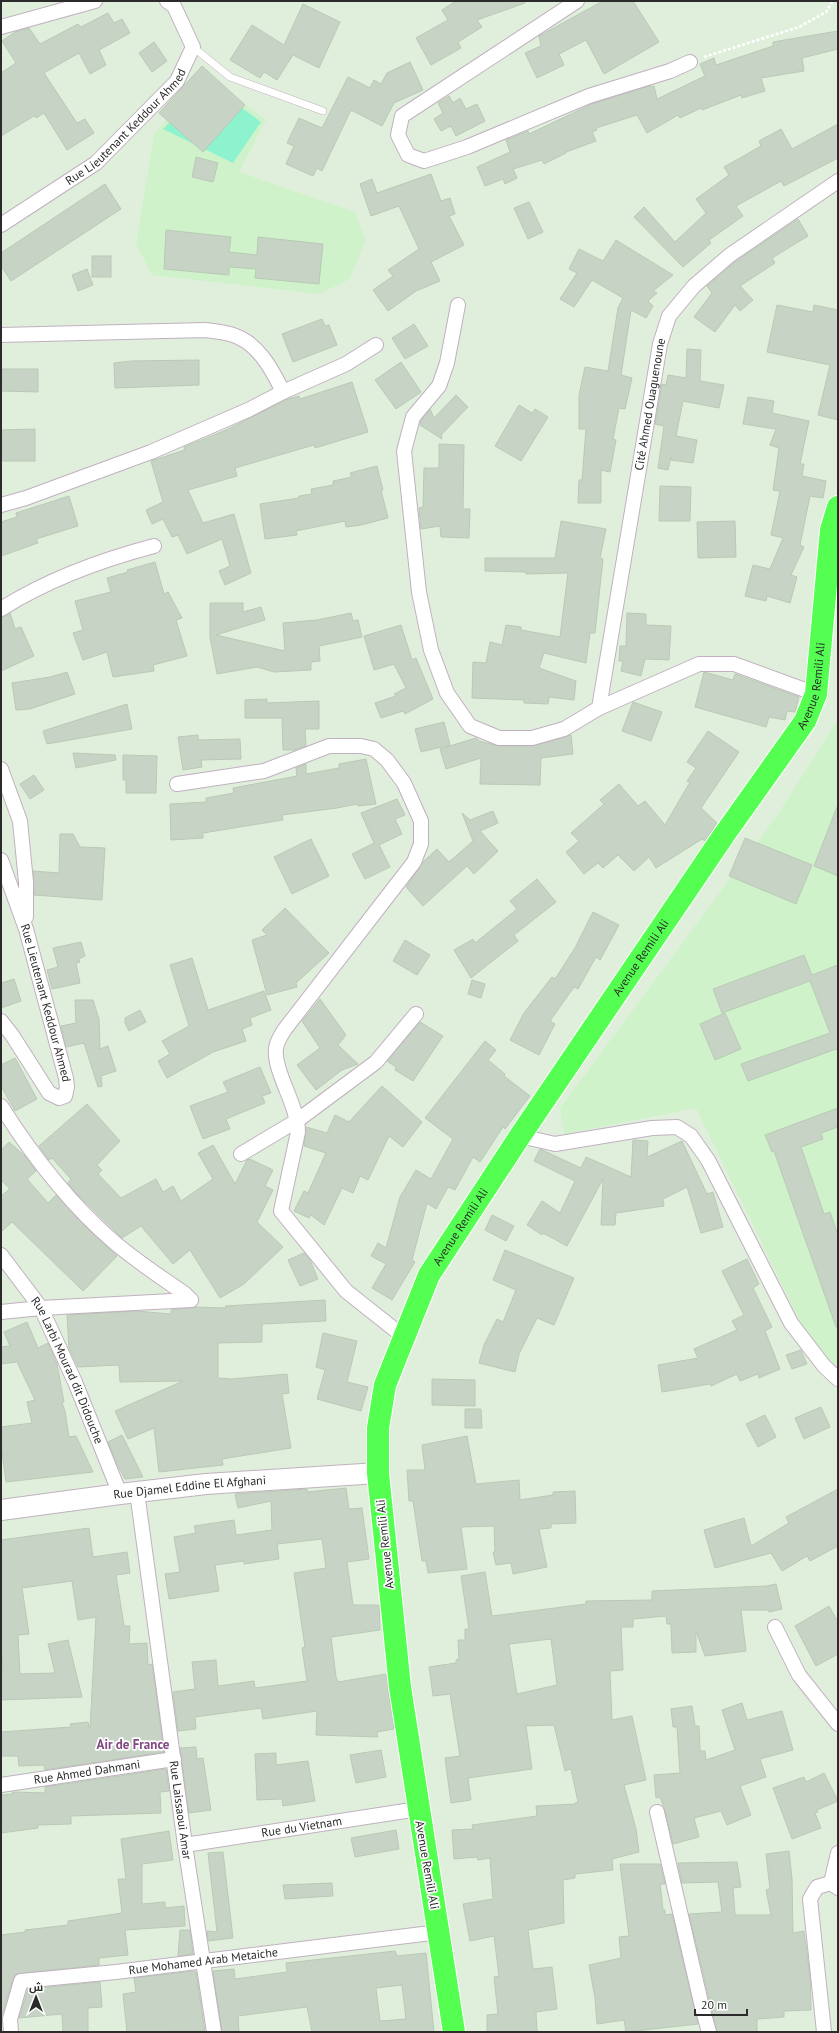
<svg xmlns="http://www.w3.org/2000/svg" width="839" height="2033" font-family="'PT Sans',Cairo,sans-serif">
  <rect width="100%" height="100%" fill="#e0efdc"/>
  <g fill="#cff2ca">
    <path d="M208,75L266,120L239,172L355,212L366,240L350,279L319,294L152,275L136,244L154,134Z"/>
    <path d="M838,719V1366L824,1357L803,1328L696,1108L564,1134L560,1108L778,814Z"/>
  </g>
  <path fill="#8df3ce" d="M210,84L261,122L233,163L163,129Z"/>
  <g fill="#c7d4c5" stroke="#b8cab5" fill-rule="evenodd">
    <path d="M456,1H525V3L477,20L482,27L458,42L461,48L431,65L416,38L448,20L442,10Z"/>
    <path d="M603,1H633L659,42L604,74L586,40L559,54L564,65L537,78L525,53L541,46L539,36Z"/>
    <path d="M303,4L340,22L319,68L293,55L277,80L264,72L260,78L230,60L252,25L284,45Z"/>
    <path d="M108,13L114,23L122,19L130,33L99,50L106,65L90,74L79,53L44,73L77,123L85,119L94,133L67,150L44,113L36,118L34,116L1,136V73L16,63L2,41L15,32L29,28L40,44L78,24L81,27Z"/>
    <path d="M838,31V49L802,58L804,71L761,78L765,91L742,98L741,95L702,110L701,108L680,118L678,115L647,133L637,115L596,128L597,130L592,132L596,141L566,152V153L544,164L542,160L513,169L517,178L505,184L503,179L485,186L477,167L510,152L506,140L528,131L529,134L592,104L646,87L654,86L657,99L705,76L700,64L714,58L716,65L773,46V42Z"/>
    <path d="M154,42L167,61L152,72L139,53Z"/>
    <path d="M410,62L423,90L394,103L382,126L351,110L322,171L317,168L313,176L286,164L294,146L287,143L299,118L322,128L348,77L370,88L374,80L381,84L387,73Z"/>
    <path d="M202,66L245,105L203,152L159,113Z"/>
    <path d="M449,96L453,103L460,98L466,109L477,104L485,121L456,136L451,126L441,131L434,119L443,113L438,103Z"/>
    <path d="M838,124V158L784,186L781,181L736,206L743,216L709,240L711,243L683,267L634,217L644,207L675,242L706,213L696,199L729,175L724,167L761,146L759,141L781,129L792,149Z"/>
    <path d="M196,157L218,163L213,182L192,177Z"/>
    <path d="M431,174L441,201L450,198L455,214L449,216L464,245L431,262L440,281L416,291L388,311L373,290L393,276L388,270L419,249L399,206L371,216L360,184L372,179L377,193Z"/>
    <path d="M105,184L121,209L11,281L1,266V253Z"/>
    <path d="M529,202L543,232L528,239L514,208Z"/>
    <path d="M798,219L808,236L772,258L775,263L740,286L753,300L740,311L735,305L715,332L694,317L712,293L707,286L735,262Z"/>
    <path d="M166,230L231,237L229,252L257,255L258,237L323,244L319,284L255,278L256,269L229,267V275L164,269Z"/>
    <path d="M616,240L673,275L653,291L657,293L648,301L653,306L646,318L631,310L621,375L632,378L625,409L619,408L613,439L616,440L610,472L601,470V503H578L579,480H582L586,429H579V395L585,367L608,371L618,308L623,298L592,280L574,307L560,299L577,273L569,269L579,249L603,261Z"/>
    <rect x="92" y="256" width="19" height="21"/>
    <path d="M87,269L93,285L78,291L72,275Z"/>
    <path d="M777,305L813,312L814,305L838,310V420L818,415L830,365L767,352Z"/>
    <path d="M322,319L325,326L329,325L337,345L293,362L282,334Z"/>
    <path d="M414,324L428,346L405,359L392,338Z"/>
    <path d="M687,349L701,350L700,381L724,385L719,408L683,401L676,436L697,440L693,463L671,460V457L668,470L658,468L664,426L655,424L662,384L666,385L668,375L686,378Z"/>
    <path d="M199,360V385L115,388L114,363L131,361Z"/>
    <path d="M401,362L421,392L396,409L375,380Z"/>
    <path d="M1,369H38V392L1,391Z"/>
    <path d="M352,382L368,432L315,448L314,445L235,468L237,476L188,490L203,523L234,514L251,573L225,585L219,571L230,566L222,539L187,554L178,535L172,537L163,519L152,524L146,510L163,502L151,461L185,450L184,447L226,430L288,399L299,396L300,399Z"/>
    <path d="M456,395L468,407L441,435L442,439L420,425L421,421L430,409L434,418Z"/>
    <path d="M748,397L774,401L772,413L809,421L800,464H804L802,476L826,481L823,498L810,496L800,545L804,547L791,575L797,577L790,603L767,596L766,601L745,596L753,565L770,569L783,538L771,535L780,491L773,490L779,448L770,445L776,429L743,424Z"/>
    <path d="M519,405L532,413L535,409L548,417L521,461L495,446Z"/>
    <path d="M35,429V461H1V430Z"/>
    <path d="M439,444L464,445L463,509H470L469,538L441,537L440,526L421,529L419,508L423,507L424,468H439Z"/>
    <path d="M377,466L383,490H381L388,518L361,525L346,527L345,521L296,531L297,535L265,539L260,504L299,498V496L312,494L311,489L333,485V481L352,477L350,473Z"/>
    <path d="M660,486L691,487L690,521H659Z"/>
    <path d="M69,496L78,526L36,539L38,543L1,556V522L17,517L16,513Z"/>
    <path d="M561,521L606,529L600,558L603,559L595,633H590L586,663L544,653L539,668L576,681L574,700L549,697L548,704L524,703V700L472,698L473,662L486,663L490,642L502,645L506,625L521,627V630L560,637L568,573L526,574V572L485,571V558H555Z"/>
    <path d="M735,521L736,557L698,558L697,522Z"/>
    <path d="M155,562L164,594L168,592L182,618L176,620L187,656L153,665L154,671L113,677L107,652L83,660L73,633L83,630L75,601L111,592L107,578L128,572L127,570Z"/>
    <path d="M210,603H243V612L261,607L265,620L216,635L285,651L283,623L317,620L351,613L353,621L358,620L362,637L319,646L320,661L311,662V670L274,672L257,667L217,674L210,637Z"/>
    <path d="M10,613L15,629L21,627L34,656L1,671V617Z"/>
    <path d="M627,613L646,614V625L671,626L669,660L645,659L641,676L621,671L623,661H619L620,646H626Z"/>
    <path d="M401,625L412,660L416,658L433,699L405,714L403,711L381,718L375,703L396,696L394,694L406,688L394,664L374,670L364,636Z"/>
    <path d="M67,672L75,694L30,709L16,710L12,683L50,677Z"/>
    <path d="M704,672L733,680L735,674L799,697L795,712L787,711L785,720L769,717L766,727L695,707Z"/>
    <path d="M267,699V703L319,701V729H305L306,746L294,750H283L282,718H245V700Z"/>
    <path d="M633,702L662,712L651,741L622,731Z"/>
    <path d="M127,704L132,729L47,744L43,731Z"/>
    <path d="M444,722L450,745L421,752L415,729Z"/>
    <path d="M708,731L739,752L701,808L717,823L706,839L705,841L702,839L656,868L649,857L634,871L618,855L603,868L598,863L584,874L566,852L579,841L571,833L604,804L600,800L619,784L638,806L645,801L665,825L690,782L687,781L696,768L687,762Z"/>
    <path d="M198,735V740L240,739L241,759L201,760L202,767L183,770L178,737Z"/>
    <path d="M571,735L573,754L541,758L540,785L480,784L481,758L446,769L440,749L476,738L479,741L499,746H532Z"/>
    <path d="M73,753L115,755L116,760L76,768Z"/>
    <path d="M123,755L157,756L156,793H126V780H123Z"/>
    <path d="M366,759L376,804L358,806L357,804L337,808L282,815L283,820L203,833V838L171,840L170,804L206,802V798L234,793L233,788L297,776L296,768L306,764V774L339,768V764Z"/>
    <path d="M34,775L44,790L30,799L20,784Z"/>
    <path d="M397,799L405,815L395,819L402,834L379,845L390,867L365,879L352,854L374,843L361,813Z"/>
    <path d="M837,807H838V876L814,866Z"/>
    <path d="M493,811L498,823L480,831L498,851L474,874L467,866L423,906L406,887L424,861L437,849L449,862L473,841L462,813L470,820Z"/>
    <path d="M60,834H73L80,847L105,848L102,900L34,895L33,871L59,873Z"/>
    <path d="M745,838L812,865L796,904L729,876Z"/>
    <path d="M311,839L329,876L292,894L274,857Z"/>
    <path d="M537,879L556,902L514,935L518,941L471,978L454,950L473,939L475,943L517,909L510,901Z"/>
    <path d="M285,908L329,953L296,983L297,987L267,995L252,940L267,935L262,930Z"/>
    <path d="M593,912L619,925L600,960L596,957L578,989L574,987L550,1021L555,1024L539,1055L510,1040L524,1013L552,977L555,979L575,948Z"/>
    <path d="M405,940L430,955L417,975L393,961Z"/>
    <path d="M81,942L85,956L79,959L80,962L76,963L80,983L52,989L47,970L58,967L53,948Z"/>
    <path d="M804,955L812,975L838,965V1051L836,1049L748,1081L741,1064L830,1033L810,981L722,1013L713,989Z"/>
    <path d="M192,958L208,1010L264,991L271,1010L250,1018L252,1025L242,1029L246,1041L213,1052L167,1078L158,1061L170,1054L162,1041L189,1026L170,965Z"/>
    <path d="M14,979L21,1001L1,1008V983Z"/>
    <path d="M472,980L485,984L481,998L468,994Z"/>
    <path d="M320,999L346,1035L338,1045L358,1064L342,1070L316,1090L297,1065L320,1048L302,1021Z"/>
    <path d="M75,1000H93L99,1019L100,1049L108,1046L116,1071L101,1076L102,1086L98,1087L84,1043L66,1047L61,1026L76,1023Z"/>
    <path d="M140,1010L146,1022L129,1031L125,1023V1018Z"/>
    <path d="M725,1013L741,1049L715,1060L700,1024Z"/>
    <path d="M420,1022L443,1036L413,1081L395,1070L396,1067L387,1061Z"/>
    <path d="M485,1041L496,1050L488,1060L505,1074L504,1076L530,1096L505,1129L503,1127L480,1162L473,1157L455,1190L448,1187L436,1209L427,1203L412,1260L415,1262L392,1300L372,1288L386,1264L371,1256L378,1243L386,1248L400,1197L416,1170L431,1179L453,1139L425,1118Z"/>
    <path d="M15,1058L37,1099L15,1111L1,1086V1065Z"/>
    <path d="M260,1067L271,1093L262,1096L265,1103L226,1119L230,1129L203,1139L190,1106L228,1092L223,1082Z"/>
    <path d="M382,1086L422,1122L403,1147L389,1136L368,1180L360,1176L353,1193L342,1188L324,1225L311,1215L309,1218L294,1211L304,1191L308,1193L326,1153L304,1146L306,1127L327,1133L335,1115L349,1122Z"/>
    <path d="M87,1104L120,1141L97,1165L102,1170L98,1174L121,1198L156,1179L163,1192L173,1186L181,1201L213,1179L198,1153L213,1145L235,1184L247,1160L250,1159L273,1170L265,1186L273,1190L257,1222L283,1247L244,1284L220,1298L190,1250L173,1264L141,1226L122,1238L73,1190L68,1183L71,1179L52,1158L49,1160L39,1146Z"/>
    <path d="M838,1108V1127L821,1133L823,1139L801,1147L824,1214L830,1212L838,1235V1327H836L774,1151L772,1152L765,1135Z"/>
    <path d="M633,1140L648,1141L647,1157L682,1141L707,1194L713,1192L723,1227L701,1233L687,1187L663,1199L664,1206L616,1213L615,1225H601L603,1179L567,1246L543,1233L542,1235L527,1225L542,1201L560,1213L575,1181L534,1161L540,1149L581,1168L586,1157L631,1177Z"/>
    <path d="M9,1142L26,1157L36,1171L27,1179L48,1203L56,1195L92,1233L117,1256L83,1291L12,1222L1,1232V1196L10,1189L1,1180V1150Z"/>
    <path d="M492,1215L514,1226L506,1241L485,1230Z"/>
    <path d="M505,1250L574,1278L554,1325L537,1318L519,1354L515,1372L479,1363L484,1345L497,1319L503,1322L516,1290L493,1280Z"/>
    <path d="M304,1253L310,1260L318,1279L300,1286L288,1260Z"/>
    <path d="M747,1259L759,1284L753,1288L772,1327L765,1331L780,1369L759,1378L758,1374L740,1381L737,1374L711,1386L710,1384L662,1392L658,1365L698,1358L694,1349L737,1330L732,1321L744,1315L722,1271Z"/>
    <path d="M325,1300L326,1321L262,1324V1342L218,1343V1378L231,1379L287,1374L289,1393L282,1394L291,1448L222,1459L223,1465L159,1472L154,1428L128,1439L115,1411L183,1381L120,1382L119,1365L78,1367L69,1348L67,1315L136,1311L171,1314V1310L195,1307L227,1308L225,1306Z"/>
    <path d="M27,1322L38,1348L48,1343L57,1364L64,1402L62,1403L65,1411L69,1437L76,1436L93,1472L6,1482L1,1444V1427L32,1423L27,1402L35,1400L17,1362L1,1364V1347L10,1346L4,1332Z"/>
    <path d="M323,1333L357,1341L347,1382L368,1387L361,1411L317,1399L325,1370L316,1367Z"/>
    <path d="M801,1350L807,1364L792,1369L786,1355Z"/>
    <path d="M432,1379L475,1380V1406L432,1405Z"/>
    <path d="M821,1407L830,1427L804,1439L795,1418Z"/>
    <path d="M465,1409H481L482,1428H465Z"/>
    <path d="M765,1415L776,1437L758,1447L746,1424Z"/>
    <path d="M122,1435L143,1477L125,1479L118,1466L108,1442Z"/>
    <path d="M467,1436L476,1484L519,1480L520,1500L553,1495V1492L575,1491L576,1523L551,1524V1528L539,1529L547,1567L513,1574L511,1563L496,1565L493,1552H495L494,1526L461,1527L467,1569L428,1573L426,1561H422L413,1501H409L407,1470H425L422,1445Z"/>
    <path d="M346,1488L349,1509L362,1508L369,1559L347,1562L353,1605H379L380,1630L331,1637L336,1677L338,1682L386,1674L394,1729L377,1732L378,1737L316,1735L317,1711L263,1719L261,1708L195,1717L196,1729L178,1731L173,1692L195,1689L192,1662L216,1660L218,1686L254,1681L255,1688L307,1681L302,1648L305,1647L294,1573L326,1568L322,1539L277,1544L279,1559L244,1564V1561L215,1565L219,1591L169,1599L165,1574L180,1572L174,1537L196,1533L194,1526L234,1520L236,1535L272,1530L271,1501L238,1508L235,1494L307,1489V1492Z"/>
    <path d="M838,1489V1546L810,1561L807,1556L782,1571L771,1553L715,1568L704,1530L744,1518L751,1546L789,1523L786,1517Z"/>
    <path d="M89,1528L93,1557L127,1552L130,1573L116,1575L124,1626H130L129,1644L147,1643L148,1665L152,1664L164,1752L45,1770L44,1765L19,1766L18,1756H1V1732L71,1727L70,1724L88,1722L90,1729L96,1617L78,1620L72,1581L22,1588L29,1634L18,1635L20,1674L55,1673L48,1644L68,1640L82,1697L1,1700V1671H3L1,1636V1540Z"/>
    <path d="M485,1572L492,1616L586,1604V1601L652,1600V1591L766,1586L776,1584L782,1609L769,1612L768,1610H741L746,1651L705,1656L696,1631V1652L672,1653L671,1624H667L666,1616L633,1619V1627H621L623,1670L610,1671L612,1720L632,1716L646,1780L624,1785L636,1829L639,1852L612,1859L613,1870L575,1874V1878L563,1880L564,1923L528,1930L533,1969L552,1967L557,2009L536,2012L537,2032H487V2015L498,2014L494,1977L499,1976L494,1936L470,1941L463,1904L493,1899L490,1858L478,1860L477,1857L454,1859L452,1830L473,1829L472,1825L537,1816L536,1806L575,1804V1803L578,1802L571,1769L565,1771L554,1725L526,1726L532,1769L468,1778L471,1800L451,1803L445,1758L460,1756L450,1694L433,1696L429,1667L456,1663V1660L459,1659L458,1640H465V1629H469L461,1576ZM551,1639L557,1685L517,1694L509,1644Z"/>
    <path d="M829,1606L838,1622V1654L816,1666L795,1626Z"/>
    <path d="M742,1703L747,1720L782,1711L793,1750L760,1759L766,1777L740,1786L751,1815L727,1825L721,1811L694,1818L699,1837L673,1844L665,1810L660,1797L656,1798L654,1775L680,1773L677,1727H673L671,1709L692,1706L695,1726H699L700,1751H705L706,1760L735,1750L722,1710Z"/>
    <path d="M196,1747L197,1759L203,1758L211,1810L189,1813L180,1748Z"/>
    <path d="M381,1750L386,1777L356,1783L350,1755Z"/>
    <path d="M276,1753V1765L308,1761L315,1801L283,1806L282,1799L257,1800L255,1754Z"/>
    <path d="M166,1769L169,1791L160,1792L161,1813L71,1816V1824L38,1825V1828L1,1833V1795L12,1794L13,1792L45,1793V1787Z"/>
    <path d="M824,1773L838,1801L817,1810L818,1812L815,1813L821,1828L792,1839L773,1788L804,1777L806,1782Z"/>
    <path d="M396,1830L399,1849L355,1857L351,1838Z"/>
    <path d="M169,1831L173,1860L142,1864V1904L165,1902V1908L184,1906L185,1926L125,1930L128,1955L99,1958V1965L16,1974L13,1979L1,2019V1935L25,1932V1930L68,1925V1921L122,1913L118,1879H126L121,1839Z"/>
    <path d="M789,1851L792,1878L793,1933L804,1931L810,1977L811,2010L784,2011V2017L757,2019V2032H717L689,1914L722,1912L718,1882L682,1883L678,1863L737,1862L741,1887L733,1888L735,1915H771L766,1890L770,1889L766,1854Z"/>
    <path d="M223,1852L233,1938L208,1941L207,1931L217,1932L208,1853Z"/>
    <path d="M620,1864H660L665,1884H660L663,1910H665V1915L672,1914L698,2024L626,2032L624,2020L597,2024L595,1998L589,1965L621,1958L619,1937L629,1936Z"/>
    <path d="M332,1883L333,1896L285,1899L283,1885Z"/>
    <path d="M180,1930H190L193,1954L178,1956Z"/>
    <path d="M395,1951L397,1956L426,1953L434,2032H312L307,2007L238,2016L239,2032H222L213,1971L234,1969L235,1979L287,1972L286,1963ZM402,1985L406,2019L380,2021L376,1988Z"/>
    <path d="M194,1971L196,1972L205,2031L127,2032L123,1994L136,1992L134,1978Z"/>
    <path d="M100,1982L102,2007L88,2008V2032H63L62,2014L19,2018L28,1989Z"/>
  </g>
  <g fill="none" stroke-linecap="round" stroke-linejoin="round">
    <defs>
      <path id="service" d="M193,47L230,77L323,111"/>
      <g id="minor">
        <path d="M577,1L402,116L398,135L408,155L424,161L467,147L589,96L670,71L690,62"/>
        <path d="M1,27L95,1"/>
        <path id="s1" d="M1,225L96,163L177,81L193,47L174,6L167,1"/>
        <path d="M458,305L447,363L439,386L413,417L404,451L419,592L431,650L447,693L470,726L499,738H532L564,729L599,708L699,664H734L816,694"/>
        <path d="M1,335L205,330C213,331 222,332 230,334C257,341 272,369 283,392"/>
        <path d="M1,505L26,498L151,452L248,410L283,392L346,364L376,345"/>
        <path d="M1,609C47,580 101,560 154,546"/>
        <path id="s2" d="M599,708L660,344L669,316L694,286L730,255L838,181"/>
        <path d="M1,769L20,821L26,882V917"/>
        <path d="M177,784L264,771L329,746H361L374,749L387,760L404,783L421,821V844L414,862L285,1029C281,1035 277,1041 276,1048C273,1071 298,1105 298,1132L281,1211L346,1291L404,1337"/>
        <path id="s3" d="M1,860L26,929L66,1078L67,1087L65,1096L59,1098L49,1093L12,1035L1,1021"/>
        <path d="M1,1106C32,1155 70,1204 114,1242C136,1261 161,1277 185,1294L191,1300"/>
        <path d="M520,1136L555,1144L652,1128L677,1127L691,1136L708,1160L791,1323L824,1366L838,1379"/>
        <path d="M241,1154L298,1120L376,1062L416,1014"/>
        <path id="s4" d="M1,1255L41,1308L75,1382L120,1494"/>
        <path d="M1,1312L41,1308L191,1300"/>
        <path id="s5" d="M137,1492L185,1845L214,2032"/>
        <path d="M775,1627L799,1675L838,1724"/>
        <path id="s6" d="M1,1785L174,1759"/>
        <path d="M657,1812L702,2007L709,2032"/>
        <path id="s7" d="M185,1845L418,1809"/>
        <path d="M831,1883L838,1853"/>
        <path id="s8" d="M11,2032L10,2019L21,1981L116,1972L439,1932"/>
        <path d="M824,2032L810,1899L817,1887L831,1883L838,1888"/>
      </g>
      <g id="secondary">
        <path id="s9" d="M1,1510L120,1494L206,1484L378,1473"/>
      </g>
      <g id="primary">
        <path id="s10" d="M454,2032L400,1687L378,1473V1428L385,1385L429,1275L520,1136L724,835L805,721L816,694L831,530L838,507"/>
      </g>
    </defs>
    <use href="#service" stroke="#c1b0c0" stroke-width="8"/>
    <use href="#minor" stroke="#c1b0c0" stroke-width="16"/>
    <use href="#secondary" stroke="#c1b0c0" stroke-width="22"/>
    <use href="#primary" stroke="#fff" stroke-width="24"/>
    <path stroke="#fff" stroke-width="2.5" stroke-dasharray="3 2" stroke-linecap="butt" d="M704,57L799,27L826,12L833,1"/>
    <use href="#service" stroke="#fff" stroke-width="7"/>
    <use href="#minor" stroke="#fff" stroke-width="14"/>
    <use href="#secondary" stroke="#fff" stroke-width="20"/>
    <use href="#primary" stroke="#55ff51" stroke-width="22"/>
  </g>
  <g text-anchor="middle" stroke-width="3.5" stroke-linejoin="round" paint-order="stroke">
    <g font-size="12" fill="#2b2b2b" stroke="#fff">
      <text dy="4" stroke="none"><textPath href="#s1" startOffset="160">Rue Lieutenant Keddour Ahmed</textPath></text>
      <text dy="4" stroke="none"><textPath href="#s2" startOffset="308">Cité Ahmed Ouaguenoune</textPath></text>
      <text dy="4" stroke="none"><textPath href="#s10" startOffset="1477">Avenue Remili Ali</textPath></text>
      <text dy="4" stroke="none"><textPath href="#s10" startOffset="1153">Avenue Remili Ali</textPath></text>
      <text dy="4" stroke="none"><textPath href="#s3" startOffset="150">Rue Lieutenant Keddour Ahmed</textPath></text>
      <text dy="4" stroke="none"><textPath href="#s10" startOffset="829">Avenue Remili Ali</textPath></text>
      <text dy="4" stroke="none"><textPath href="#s4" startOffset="134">Rue Larbi Mourad dit Didouche</textPath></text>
      <text dy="4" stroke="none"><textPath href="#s9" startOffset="190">Rue Djamel Eddine El Afghani</textPath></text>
      <text transform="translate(385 1544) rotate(-96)" y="4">Avenue Remili Ali</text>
      <text dy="4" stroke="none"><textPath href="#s6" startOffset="87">Rue Ahmed Dahmani</textPath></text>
      <text dy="4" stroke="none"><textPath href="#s5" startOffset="321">Rue Laissaoui Amar</textPath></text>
      <text dy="4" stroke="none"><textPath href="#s7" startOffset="118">Rue du Vietnam</textPath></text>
      <text transform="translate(427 1865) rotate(80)" y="4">Avenue Remili Ali</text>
      <text dy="4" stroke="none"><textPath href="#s8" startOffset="236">Rue Mohamed Arab Metaiche</textPath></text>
    </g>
    <g font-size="13" font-weight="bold" fill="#824680" stroke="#fff">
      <text x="133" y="1749">Air de France</text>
    </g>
  </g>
  <rect width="839" height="2033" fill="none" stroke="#2b2b2b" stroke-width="4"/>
  <g transform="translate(36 1997)" stroke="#ffffff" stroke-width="3" paint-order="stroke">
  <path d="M0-3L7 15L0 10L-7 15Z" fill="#2b2b2b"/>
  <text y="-6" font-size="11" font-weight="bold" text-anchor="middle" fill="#2b2b2b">ش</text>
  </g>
  <path d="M695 2009v6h52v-6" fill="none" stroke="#2b2b2b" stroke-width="2"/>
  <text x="701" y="2009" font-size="12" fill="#2b2b2b" stroke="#ffffff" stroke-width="3" paint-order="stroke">20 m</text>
</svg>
